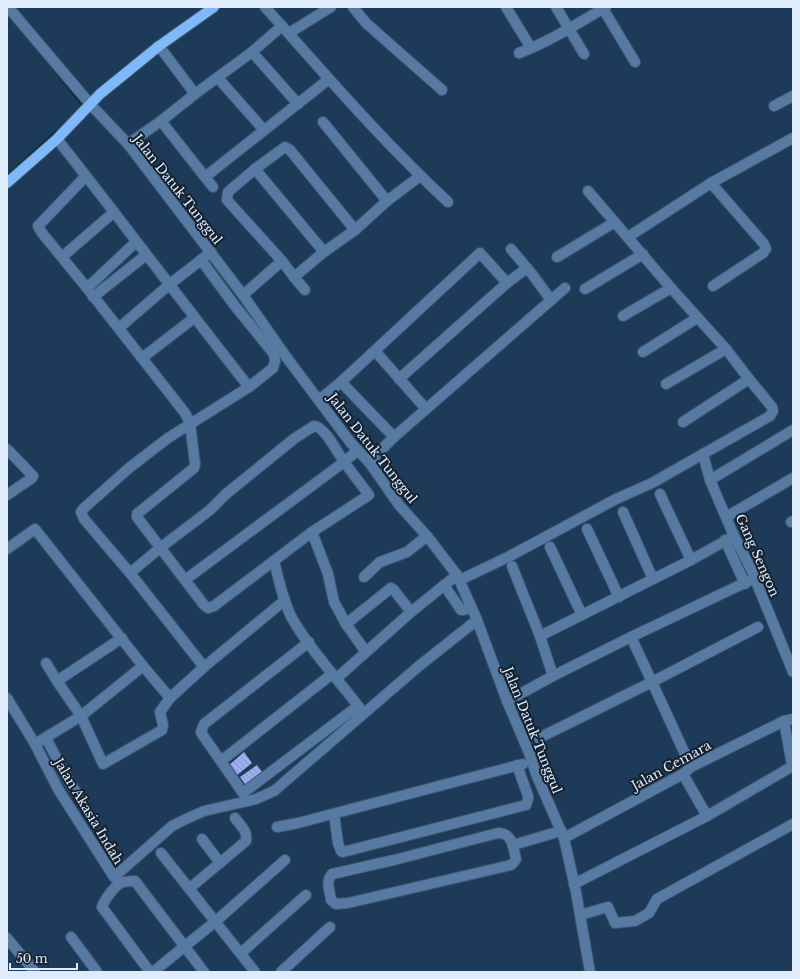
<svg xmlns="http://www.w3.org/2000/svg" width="800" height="979" font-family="'Libre Baskerville',serif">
  <defs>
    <pattern id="building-back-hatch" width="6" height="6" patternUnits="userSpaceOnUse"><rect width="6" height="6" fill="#9baff4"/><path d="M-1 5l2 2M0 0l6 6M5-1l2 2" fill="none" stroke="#8595ca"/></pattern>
  </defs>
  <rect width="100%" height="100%" fill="#1d3a59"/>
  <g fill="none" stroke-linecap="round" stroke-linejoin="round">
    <g stroke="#052a29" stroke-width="2.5">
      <path d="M50,64L83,106L82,107"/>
      <path d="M7,176L57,131"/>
    </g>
  </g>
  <g fill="url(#building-back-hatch)">
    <path d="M244,752L252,763L236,776L228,766Z"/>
    <path d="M257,765L265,776L248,788L240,777Z"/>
  </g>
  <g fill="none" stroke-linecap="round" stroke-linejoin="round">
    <defs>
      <g id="minor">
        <path d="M8,7L91,105L128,144L243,295L287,358L350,442L369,462L399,505L427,536L457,575L477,620L507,701L530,755L536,774L564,838L576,892L590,972"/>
        <path d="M265,7C324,73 383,142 448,202"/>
        <path d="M353,7L366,23L442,90"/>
        <path d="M506,7L531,48"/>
        <path d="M556,7L584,54"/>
        <path d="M602,7L635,62"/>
        <path d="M289,33L331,7"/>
        <path d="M159,46L195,94"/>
        <path d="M252,52L298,104"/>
        <path d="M519,53C549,42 578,23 606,7"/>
        <path d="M218,78L264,130"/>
        <path d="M774,106L793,96"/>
        <path d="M161,121L205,177L329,79"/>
        <path d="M323,122L387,201"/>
        <path d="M57,139C122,221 184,305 249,387"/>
        <path d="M128,144L161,121L195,94L252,52L282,26"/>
        <path d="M255,169L324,252"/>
        <path d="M86,176L38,226L42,233L87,288L185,413L190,423L195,464L194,468L137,514V517L204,605L208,608L214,606L312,532L369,495L344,462L185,580"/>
        <path d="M205,177L213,187"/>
        <path d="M711,183L764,244L766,249L763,253L713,286"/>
        <path d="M588,191L671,288L726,349L749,379L772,407L773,411L770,416L703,454L710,480L734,536L751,569L793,672"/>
        <path d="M628,237L711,183L793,138"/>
        <path d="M511,249L532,274L551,300"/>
        <path d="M62,257L114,212"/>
        <path d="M557,257L615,222"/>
        <path d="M282,261L227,200L228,192L255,169L285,147L290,150L355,230"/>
        <path d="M294,277L305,290"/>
        <path d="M87,288L136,242"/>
        <path d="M585,289L643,254"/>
        <path d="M243,295L282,261L294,277L324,252L355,230L387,201L420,176"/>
        <path d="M93,297L146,255"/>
        <path d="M623,316L671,288"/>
        <path d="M119,328L170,284L201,260"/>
        <path d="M375,351L426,409"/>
        <path d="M643,352L697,318"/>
        <path d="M142,358L194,318"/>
        <path d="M399,379L507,283L527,268"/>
        <path d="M341,382L394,437L565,288"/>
        <path d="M666,384L726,349"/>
        <path d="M319,400L341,382L480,253L507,283"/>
        <path d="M683,422L749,379"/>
        <path d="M7,449L33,476L32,478L7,495"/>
        <path d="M369,462L394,437"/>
        <path d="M710,480L793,430"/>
        <path d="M660,494L691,560"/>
        <path d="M623,512L653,579"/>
        <path d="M726,517L793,478"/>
        <path d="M791,522L793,521"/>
        <path d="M587,529L619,597"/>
        <path d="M312,532L328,574L334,602L346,624"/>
        <path d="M725,540L745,584"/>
        <path d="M550,547L582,615"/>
        <path d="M7,549L35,529L143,666L81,716L35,744"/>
        <path d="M274,561C279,580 283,602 293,620C312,653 340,681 362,711"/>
        <path d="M512,566L540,636L553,676"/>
        <path d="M130,573L160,548L210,510L226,494L295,438L314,426C324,426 338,453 344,462L358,450"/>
        <path d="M364,577L380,562L407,552L427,536"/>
        <path d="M460,580L508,557L616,499L652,483L703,454"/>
        <path d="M444,585L461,610H464L471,606"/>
        <path d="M540,636L691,560L734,536"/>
        <path d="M631,637L652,682L758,627"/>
        <path d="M122,638L57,681L81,716L103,764L162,730L163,725L160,712L170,698"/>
        <path d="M309,642L204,724L201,732L202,734L243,793L358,706"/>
        <path d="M366,652L346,624L391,588L394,590L411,612"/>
        <path d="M46,663L57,681"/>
        <path d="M143,666L170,698L204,667L285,600"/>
        <path d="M204,667L130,573L84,519L81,512L83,509L129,468L168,438L249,387L273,368L275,361L274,354L235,306L201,260L211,252"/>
        <path d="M337,678L411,612L457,575"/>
        <path d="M7,698L35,744L58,789L114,877L172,826L186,819L204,811L256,799L274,791L419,666L477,620"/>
        <path d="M507,701L553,676L631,637L755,578"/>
        <path d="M46,738L68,780L78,795"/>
        <path d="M539,738L652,682L691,767"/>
        <path d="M221,761L332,674"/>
        <path d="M683,774L707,816"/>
        <path d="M334,814L338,843L341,851L343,852L526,805L528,799V796L517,765"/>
        <path d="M277,827L298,823L523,764"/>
        <path d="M498,833C513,833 513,848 516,859L514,862L511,865L348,903L336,904L331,900C330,891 325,882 332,874L394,860Z"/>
        <path d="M564,838L683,774L691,767L784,721L793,719"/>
        <path d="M202,839L220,863"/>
        <path d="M513,845L561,831"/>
        <path d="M161,853L255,972"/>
        <path d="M574,884L707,816L791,767L792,765L784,721"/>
        <path d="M190,888L246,841C248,831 240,825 235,818"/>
        <path d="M580,915L608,907L615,923L635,921L649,913L657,899L793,824"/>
        <path d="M71,937L97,972"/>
        <path d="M7,938L35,972"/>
        <path d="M241,953L306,895"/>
        <path d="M150,972L102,907C103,902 114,887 119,884C123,881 130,881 135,881L204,972"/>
        <path d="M153,972L216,921L285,860"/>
        <path d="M281,972L330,927"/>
      </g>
      <path id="major" d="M7,183L57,139L100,94L159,46L214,7"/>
    </defs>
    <use href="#minor" stroke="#3c5673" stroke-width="12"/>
    <use href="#major" stroke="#3c5673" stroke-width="12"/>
    <use href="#minor" stroke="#567aa1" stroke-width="10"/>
    <use href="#major" stroke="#7fb9f9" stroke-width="10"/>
  </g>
  <g text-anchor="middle" stroke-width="4" stroke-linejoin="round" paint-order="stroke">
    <g font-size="13" fill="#deecfc" stroke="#14202e">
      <text transform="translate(178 189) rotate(52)" y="5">Jalan Datuk Tunggul</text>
      <text transform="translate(373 448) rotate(52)" y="5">Jalan Datuk Tunggul</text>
      <text transform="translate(758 555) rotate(66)" y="5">Gang Sengon</text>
      <text transform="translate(533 730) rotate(68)" y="5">Jalan Datuk Tunggul</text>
      <text transform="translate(671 765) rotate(-29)" y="5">Jalan Cemara</text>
      <text transform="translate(89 811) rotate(59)" y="5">Jalan Akasia Indah</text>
    </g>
  </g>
  <rect width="800" height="979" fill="none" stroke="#deecfc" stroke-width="16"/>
  <path d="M10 963v6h67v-6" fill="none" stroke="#deecfc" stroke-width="2"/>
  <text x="16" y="963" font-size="12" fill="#deecfc" stroke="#14202e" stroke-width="3" paint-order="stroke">50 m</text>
</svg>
